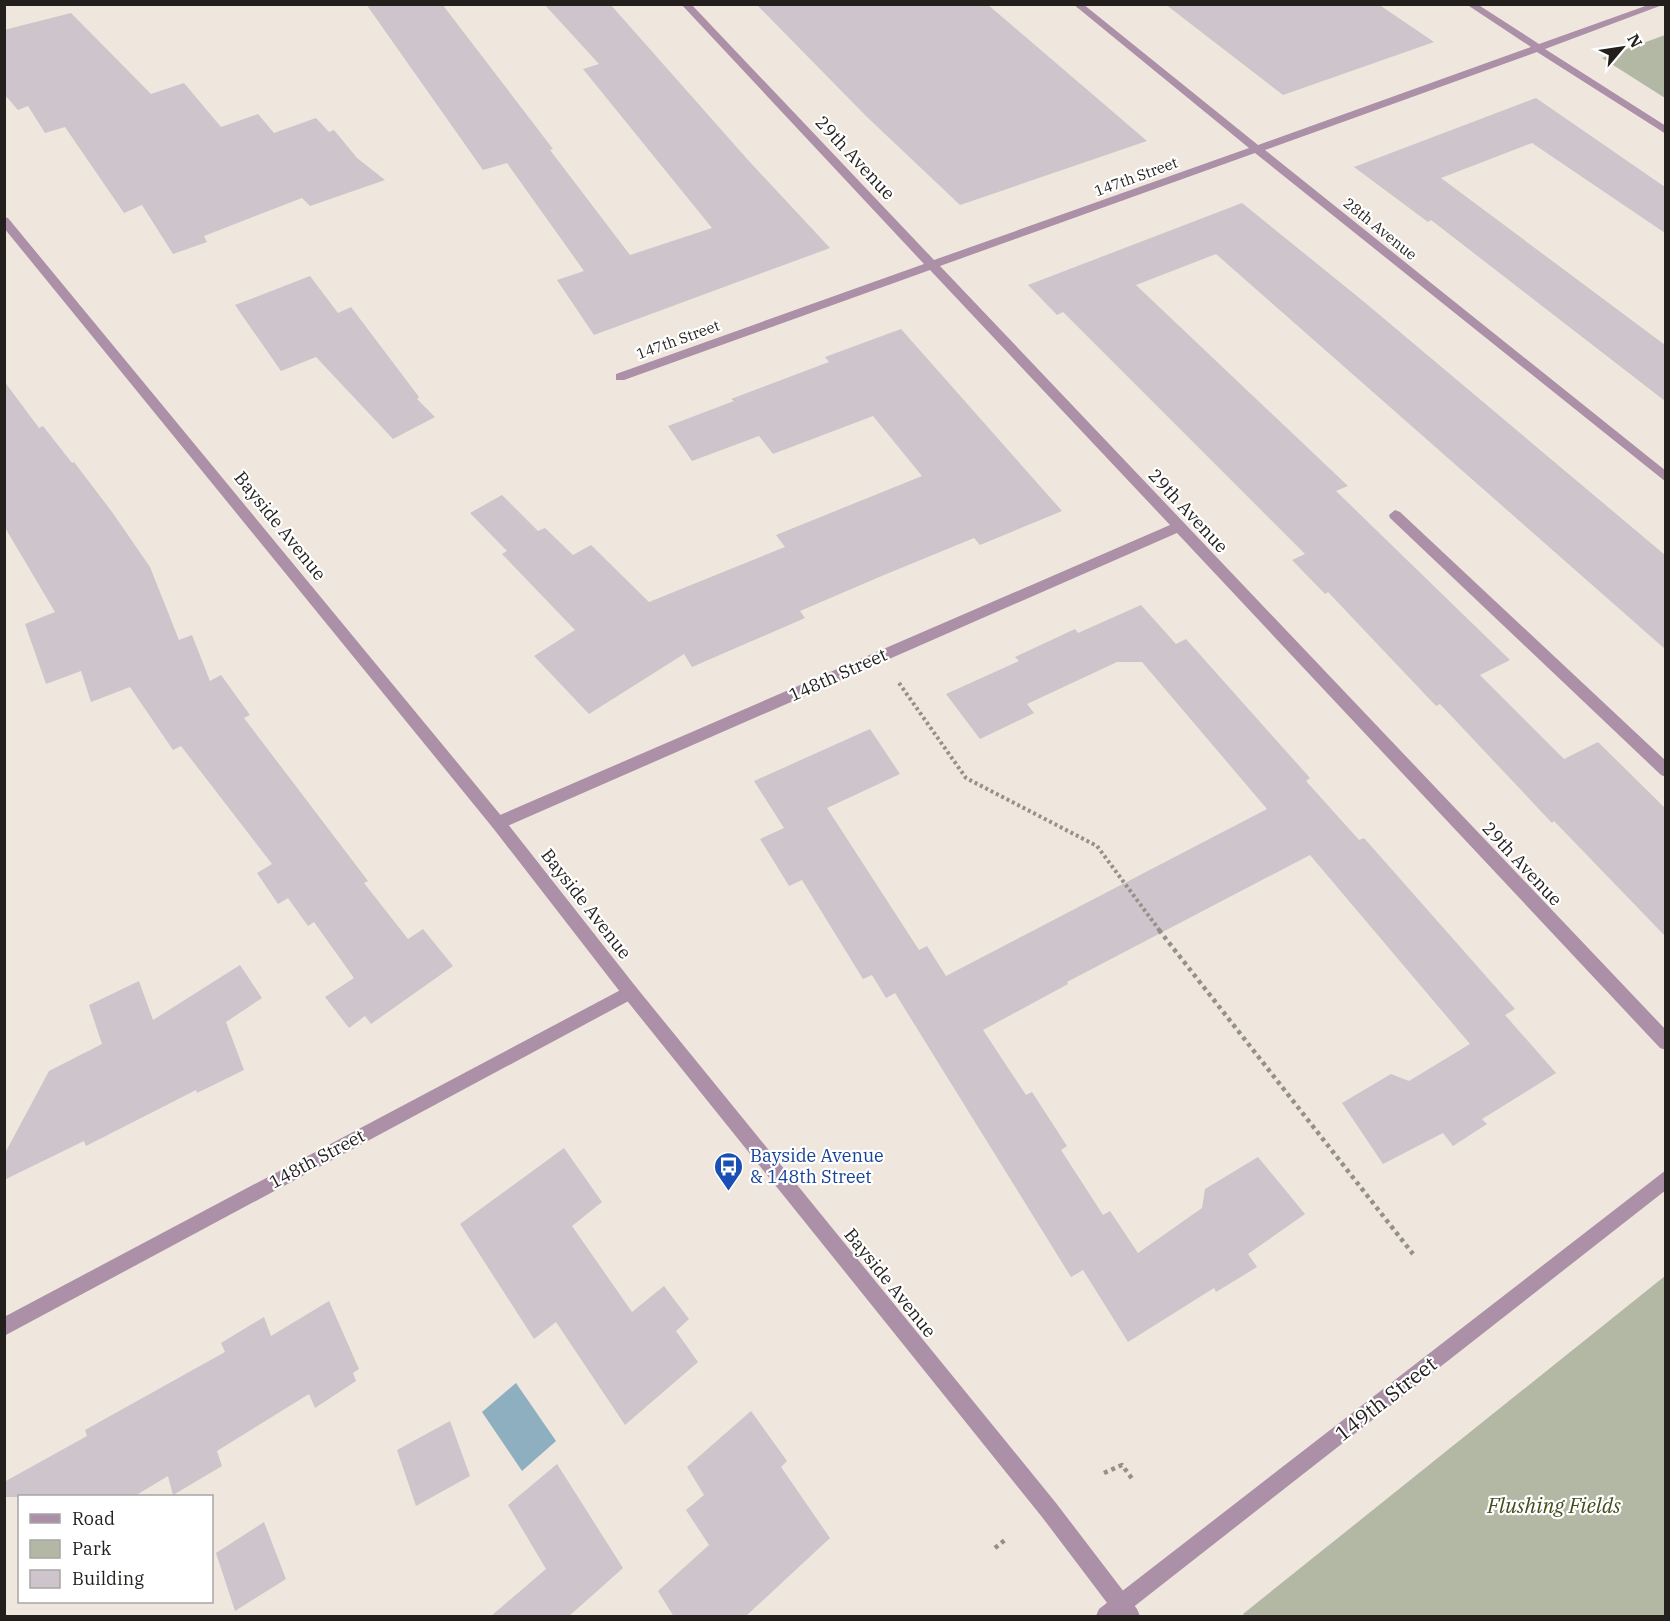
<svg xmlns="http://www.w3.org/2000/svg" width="1670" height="1621" font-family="'IBM Plex Serif',serif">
  <rect width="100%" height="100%" fill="#efe7dd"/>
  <g fill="#b3b8a5">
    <path d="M1665,35V98L1602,58Z"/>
    <path d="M1665,1276V1616H1245L1243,1614Z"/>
  </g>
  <path fill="#8dafbf" d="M516,1383L556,1441L522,1471L482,1412Z"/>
  <g fill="#cdc4cc">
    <path d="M366,4H442L553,149L550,150L630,255L712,228L583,69L599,64L544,4H610L748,160L830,248L594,335L557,280L584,271L507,163L483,170Z"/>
    <path d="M756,4H987L1147,141L960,205L866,116Z"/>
    <path d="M1165,4H1378L1434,42L1283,95Z"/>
    <path d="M71,13L151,94L184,83L221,127L258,114L274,133L316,118L329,132L334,130L357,158L385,180L310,206L302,198L204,236L207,242L173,254L142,205L124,213L65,127L45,133L28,106L18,110L4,94V30Z"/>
    <path d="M1536,98L1665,187V233L1532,143L1441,178L1665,345V401L1431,220L1428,222L1354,167Z"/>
    <path d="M1242,203L1363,301L1665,555V649L1216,254L1136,285L1348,486L1336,491L1510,660L1480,675L1564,759L1598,742L1665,808V936L1554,821L1552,823L1440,704L1436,706L1328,592L1325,594L1292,560L1305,554L1063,312L1057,315L1028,285Z"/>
    <path d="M310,276L338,313L351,307L419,397L417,399L435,417L393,439L316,357L281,371L235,305Z"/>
    <path d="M901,329L1062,511L980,545L974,538L884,575L800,611L805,618L692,667L684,654L589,714L534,656L575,630L502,554L507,551L470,513L502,495L538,531L545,528L573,555L591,545L649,602L785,547L776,535L922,476L873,416L773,454L759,436L692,461L668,426L734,401L731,399L829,362L825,357Z"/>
    <path d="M4,381L39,428L43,426L72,463L74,462L112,512L150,567L179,640L192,635L210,681L221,675L250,715L244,718L368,881L364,883L408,939L423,929L453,966L371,1024L365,1016L349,1028L325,997L354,978L314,922L308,926L288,898L278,904L257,873L272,864L181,746L173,750L130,687L91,702L81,671L46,684L25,624L55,612L4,526Z"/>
    <path d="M1141,605L1176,644L1186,639L1310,778L1306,781L1359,840L1364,838L1515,1009L1505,1015L1556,1073L1482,1119L1487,1124L1453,1146L1443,1133L1383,1164L1342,1103L1391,1074L1409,1081L1470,1044L1310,855L1067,982L1068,984L983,1030L1026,1095L1032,1092L1067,1146L1061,1150L1103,1215L1110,1211L1138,1253L1202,1208L1205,1189L1258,1157L1305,1214L1248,1254L1257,1267L1216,1292L1214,1288L1128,1342L1083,1270L1071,1277L895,993L886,998L872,975L863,979L802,880L789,886L760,839L784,828L754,781L870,729L900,774L827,808L919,950L927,946L946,976L1267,809L1142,662H1117L1027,704L1034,713L980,739L946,694L1019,661L1015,657L1075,629L1078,633Z"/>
    <path d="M240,965L262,998L226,1022L244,1070L197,1093L196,1090L86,1146L84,1141L4,1180V1155L49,1071L102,1044L89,1005L139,981L153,1020Z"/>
    <path d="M564,1148L602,1202L572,1226L632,1312L664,1286L689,1319L676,1331L698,1362L625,1425L556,1322L534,1339L460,1224Z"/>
    <path d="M329,1301L359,1369L353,1373L356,1381L315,1408L309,1394L217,1451L222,1466L173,1495L168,1476L133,1497H4V1482L87,1436L85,1430L225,1352L221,1343L264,1317L271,1336Z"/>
    <path d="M751,1411L787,1461L781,1467L830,1538L745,1617H674L658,1591L709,1545L686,1510L704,1495L687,1467Z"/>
    <path d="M450,1421L470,1476L416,1506L397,1450Z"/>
    <path d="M557,1464L623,1568L568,1617H490L546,1569L508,1505Z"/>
    <path d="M264,1522L286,1579L235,1611L216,1553Z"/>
  </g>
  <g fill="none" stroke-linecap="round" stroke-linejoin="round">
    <path stroke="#969089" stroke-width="4" stroke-dasharray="3 3" stroke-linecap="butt" d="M899,683L966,778L1097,846L1160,931"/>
    <g stroke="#969089" stroke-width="4.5" stroke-dasharray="4 4" stroke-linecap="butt">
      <path d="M1159,930L1413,1254"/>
      <path d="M1104,1473L1122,1465L1133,1480"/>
      <path d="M995,1548L1006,1539"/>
    </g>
    <path fill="#ab90a8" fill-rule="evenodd" d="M1395,510L1400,512L1666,761V777L1661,775L1390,518L1389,515Z"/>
    <g fill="#ab90a8" fill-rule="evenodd">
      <path d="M681,4H691L934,260L1249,148L1073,4H1083L1258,145L1531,47L1466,4H1477L1539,44L1651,4H1665L1545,49L1666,126V134L1537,52L1265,150L1666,471V482L1255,153L940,266L1666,1030V1050L1660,1048L1177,533L503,828L498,829L493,828L490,823L493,818L1170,525L930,270L624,380H616V374L924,264Z"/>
      <path d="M630,985L636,987L638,992L636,997L4,1336V1317Z"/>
      <path d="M1666,1170V1190L1122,1616H1096L1099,1609Z"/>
    </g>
    <path fill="#ab90a8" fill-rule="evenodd" d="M4,217L8,218L503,818L636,987L1056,1503L1137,1609L1140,1616H1117L1042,1517L624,997L493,828L4,228Z"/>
  </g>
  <defs>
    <symbol id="bus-pin" viewBox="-11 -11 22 30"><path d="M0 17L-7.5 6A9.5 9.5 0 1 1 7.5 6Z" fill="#1a4fb4" stroke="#fff"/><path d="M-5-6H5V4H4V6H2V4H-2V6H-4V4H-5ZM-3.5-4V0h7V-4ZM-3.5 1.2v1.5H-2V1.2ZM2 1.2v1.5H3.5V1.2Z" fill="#fff"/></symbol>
  </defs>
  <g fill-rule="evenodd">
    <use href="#bus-pin" x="712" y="1150" width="33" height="45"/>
  </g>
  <g text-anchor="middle" stroke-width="4.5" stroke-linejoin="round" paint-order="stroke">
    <g font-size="15" fill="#221f1c" stroke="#fff">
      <text transform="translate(1136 177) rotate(-20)" y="5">147th Street</text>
      <text transform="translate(1380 229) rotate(39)" y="5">28th Avenue</text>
      <text transform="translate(678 340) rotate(-20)" y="5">147th Street</text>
    </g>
    <g font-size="18" fill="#221f1c" stroke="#fff">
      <text transform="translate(855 158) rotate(47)" y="6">29th Avenue</text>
      <text transform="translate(1188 511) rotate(47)" y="6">29th Avenue</text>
      <text transform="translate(280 526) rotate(51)" y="6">Bayside Avenue</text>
      <text transform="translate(838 675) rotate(-24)" y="6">148th Street</text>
      <text transform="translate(1522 864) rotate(47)" y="6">29th Avenue</text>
      <text transform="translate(586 904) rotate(52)" y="6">Bayside Avenue</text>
      <text transform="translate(317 1159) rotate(-28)" y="6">148th Street</text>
      <text transform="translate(890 1283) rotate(51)" y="6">Bayside Avenue</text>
    </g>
    <g font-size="18" fill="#164399" stroke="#fff" text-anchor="start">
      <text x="750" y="1162">Bayside Avenue<tspan x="750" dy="21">&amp; 148th Street</tspan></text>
    </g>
    <g font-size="21" fill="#221f1c" stroke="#fff">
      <text transform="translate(1386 1399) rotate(-38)" y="7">149th Street</text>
    </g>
    <g font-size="21" font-style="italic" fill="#434c19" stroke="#fff">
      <text x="1554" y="1513">Flushing Fields</text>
    </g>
  </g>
  <rect width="1670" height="1621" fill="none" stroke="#221f1c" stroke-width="12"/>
  <rect x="18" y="1495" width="195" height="108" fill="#ffffff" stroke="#a7a5a4" stroke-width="1.5"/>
  <rect x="30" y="1514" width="30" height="9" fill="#ab90a8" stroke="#a7a5a4" stroke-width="1.5"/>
  <text x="72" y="1525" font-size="18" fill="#221f1c">Road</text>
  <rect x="30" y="1540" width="30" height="18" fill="#b3b8a5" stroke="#a7a5a4" stroke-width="1.5"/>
  <text x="72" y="1555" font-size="18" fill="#221f1c">Park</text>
  <rect x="30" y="1570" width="30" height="18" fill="#cdc4cc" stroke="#a7a5a4" stroke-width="1.5"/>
  <text x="72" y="1585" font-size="18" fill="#221f1c">Building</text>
  <g transform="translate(1622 48) rotate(61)" stroke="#ffffff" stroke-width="4.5" paint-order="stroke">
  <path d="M0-4.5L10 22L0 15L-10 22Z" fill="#221f1c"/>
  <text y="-9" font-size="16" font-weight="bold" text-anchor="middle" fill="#221f1c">N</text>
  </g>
</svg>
